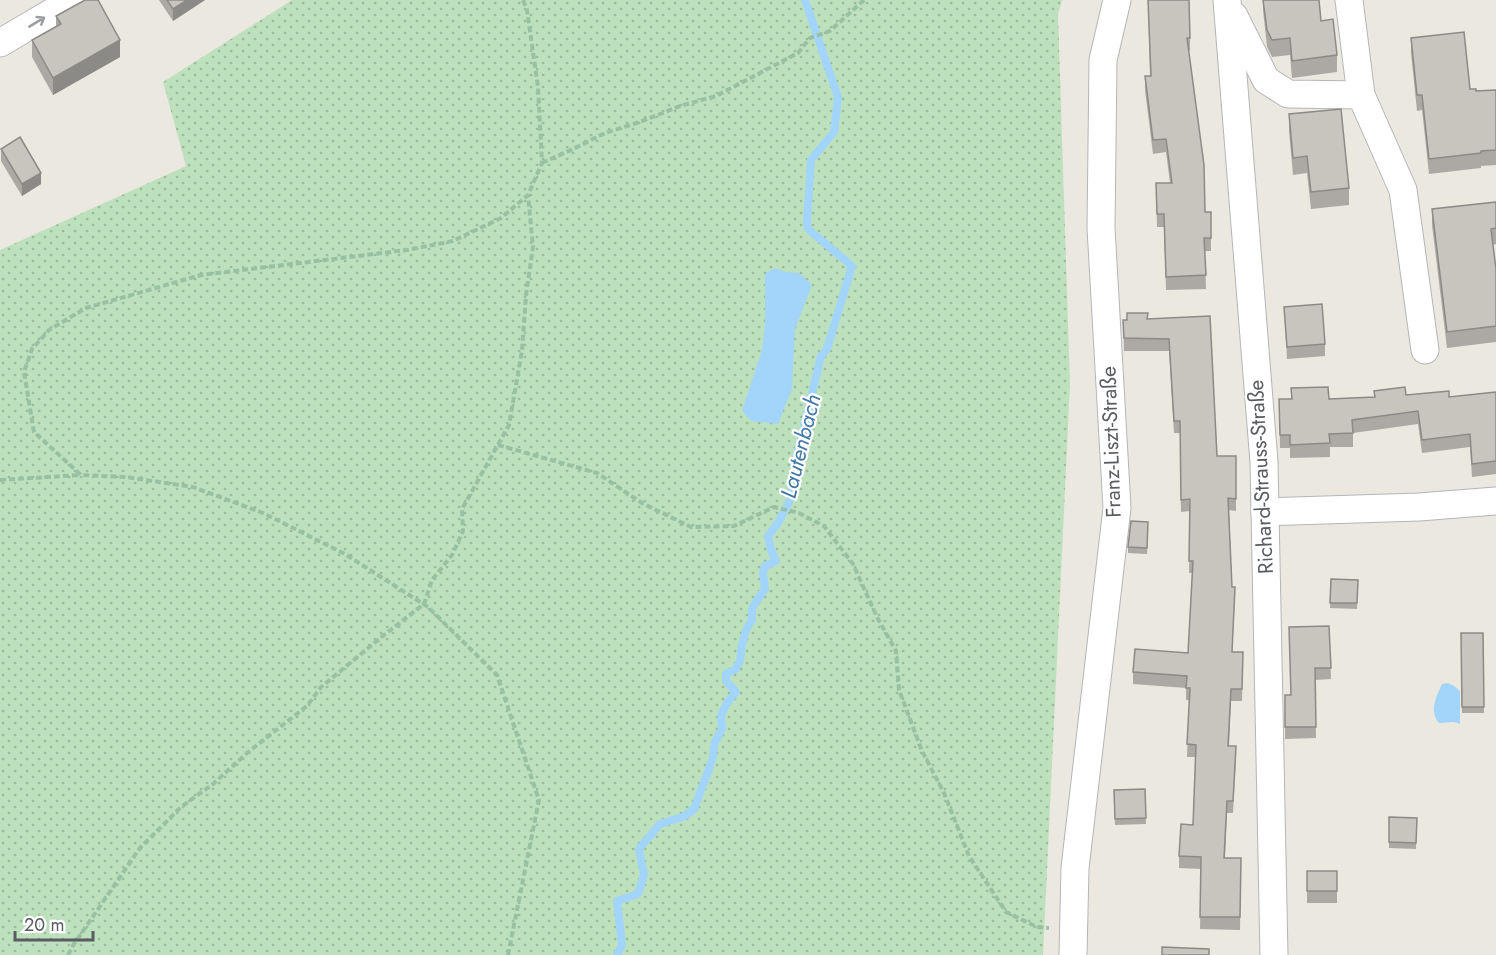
<svg xmlns="http://www.w3.org/2000/svg" width="1496" height="955" font-family="Jost,sans-serif">
  <defs>
    <pattern id="grass-dots" width="8" height="8" patternUnits="userSpaceOnUse" patternTransform="scale(1.5)"><rect width="8" height="8" fill="#bee1bd"/><path d="M2 2h.1M6 6h.1" fill="none" stroke="#9dba9d" stroke-width="1.8" stroke-linecap="round"/></pattern>
  </defs>
  <rect width="100%" height="100%" fill="#ebe8e0"/>
  <path fill="url(#grass-dots)" d="M292,0H1062L1058,14L1070,384L1043,955H0V250L186,166L163,82Z"/>
  <g fill="#a2d5f9">
    <path d="M774,268L786,272L799,273L812,285L795,329L792,389L778,424L751,421L742,411L762,350L765,324V274Z"/>
    <path d="M1448,683L1454,686L1460,691V724L1454,722L1439,723C1429,711 1436,697 1442,684Z"/>
  </g>
  <g fill="none" stroke-linecap="round" stroke-linejoin="round">
    <path stroke="#a2d5f9" stroke-width="8" d="M617,955L622,945L617,901L638,894L644,875L639,849L660,824L685,816L694,809L713,758L714,744L722,729L721,715L727,703L736,692L726,681V674L736,669L740,660L742,645L746,630L752,620V610L755,603L765,589L763,573L765,566L776,561L771,550L768,536L778,523L790,500L795,464L821,356L827,349L852,266L808,229L807,222L811,160L834,132L838,97L805,0"/>
    <defs>
      <g id="minor">
        <path d="M1227,0L1264,462L1274,955"/>
        <path d="M1349,0L1361,95"/>
        <path d="M1234,16L1266,80L1288,94L1361,95L1403,190L1425,350"/>
        <path d="M0,43L73,0"/>
        <path d="M1265,512L1419,507L1496,501"/>
        <path d="M1073,955L1075,868L1117,508L1101,228L1103,60L1117,0"/>
      </g>
    </defs>
    <use href="#minor" stroke="#b3b6ba" stroke-width="29"/>
    <g stroke="#97c1a2" stroke-width="4" stroke-dasharray="6 3" stroke-linecap="butt">
      <path d="M542,163L573,149L605,133L640,122L680,106L716,96L798,53L810,38L830,31L864,0"/>
      <path d="M498,445L597,473L642,503L691,527L734,526L774,507L799,513L824,526L853,564L877,617L896,651L899,690L922,751L944,793L969,856L1006,912L1037,927L1049,928"/>
      <path d="M0,480L80,475"/>
      <path d="M68,955L74,944L140,848L181,807L213,784L247,753L307,706L321,687L384,635L424,604L432,580L452,555L463,531L462,509L509,425L522,351L526,295L533,247L528,195"/>
      <path d="M508,955L539,800L497,675L428,607L345,554L263,513L193,487L126,477L81,475L34,432L24,372L32,349L49,330L86,308L201,275L407,250L453,241L501,218L528,195L542,163L538,87L527,10L523,0"/>
    </g>
    <use href="#minor" stroke="#fff" stroke-width="27"/>
  </g>
  <g fill="#aca9a4">
    <path d="M159,0H205L173,21Z"/>
    <path d="M1148,0L1190,38V51H1188L1205,212H1211V251H1205L1206,289L1166,290L1164,227H1157L1156,183H1170L1166,152L1153,154L1145,90V76H1150Z"/>
    <path d="M1263,0H1319L1321,21L1337,55V72L1292,78L1290,55L1272,57L1267,47L1263,10Z"/>
    <path d="M56,16L120,57L53,95L32,57V40L56,26Z"/>
    <path d="M1411,38L1470,89L1476,91L1496,90V165L1481,166V168L1429,174L1422,110L1417,111L1411,53Z"/>
    <path d="M1289,114L1349,188V205L1311,209L1307,173L1293,175L1289,131Z"/>
    <path d="M1,149L41,184L22,196L1,161Z"/>
    <path d="M1496,202V244L1493,245L1496,269V342L1447,348L1432,225V209Z"/>
    <path d="M1284,307L1325,344V356L1287,359Z"/>
    <path d="M1210,316L1217,456H1236V511L1229,510L1232,587L1235,599L1232,652L1243,664L1242,701H1231L1229,746L1236,759L1233,813H1227L1225,858H1241L1240,930L1200,929L1201,869L1179,868V856L1193,825L1196,757H1187L1189,700H1186V688L1133,684V672L1188,653L1192,573H1189L1190,511L1181,512L1180,433H1174L1169,351H1124L1123,320Z"/>
    <path d="M1291,388L1329,399L1374,397V391L1406,395L1449,397L1496,392V474L1472,477L1470,447L1422,453L1418,424L1353,433V447H1330V457L1290,458V448H1280L1279,399H1291Z"/>
    <path d="M1148,522L1147,554L1128,553V547Z"/>
    <path d="M1331,579L1358,580L1357,609L1330,608Z"/>
    <path d="M1329,626L1331,679L1315,680L1316,738L1285,739V695H1291Z"/>
    <path d="M1461,633H1483L1484,713H1462Z"/>
    <path d="M1145,789L1146,824L1115,825L1114,790Z"/>
    <path d="M1389,817L1417,818L1416,849L1389,848Z"/>
    <rect x="1307" y="871" width="30" height="32"/>
  </g>
  <g fill="#8c8a86">
    <path d="M187,0H205L173,21V9Z"/>
    <path d="M120,40V57L53,95V78Z"/>
    <path d="M41,173V184L22,196V184Z"/>
  </g>
  <g fill="#c8c5bf" stroke="#8c8a86" stroke-width="1.5">
    <path d="M85,0H98L120,40L53,78L32,40L61,24L56,16Z"/>
    <path d="M167,0H187L173,9Z"/>
    <path d="M1148,0H1189L1190,38H1187L1204,165L1205,212H1211V238H1204L1206,275L1166,277L1164,214H1157L1156,183H1172L1166,139L1153,140L1145,76H1151Z"/>
    <path d="M1263,0H1319L1321,21L1333,19L1337,55L1292,61L1290,38L1272,40L1267,30Z"/>
    <path d="M1464,32L1470,89H1476V91L1496,90V150L1481,151V153L1429,159L1422,95H1417L1411,38Z"/>
    <path d="M1341,109L1349,188L1311,192L1307,156L1293,158L1289,114Z"/>
    <path d="M20,137L41,173L22,184L1,149Z"/>
    <path d="M1496,202V228L1491,229L1496,269V326L1447,332L1432,209Z"/>
    <path d="M1322,304L1325,344L1287,347L1284,307Z"/>
    <path d="M1127,313H1148L1147,319L1210,316L1217,456H1236V499L1228,498L1232,587H1235L1232,652H1243L1242,689H1231L1228,746H1236L1233,801H1227L1224,858H1241L1240,917H1200L1201,857L1179,856L1181,824L1193,825L1196,745L1187,744L1190,688H1186L1187,676L1133,672L1135,649L1188,653L1193,561H1189L1190,499L1181,500L1180,421H1174L1169,339L1124,338L1123,320H1127Z"/>
    <path d="M1328,387L1329,399L1375,397L1374,391L1405,387L1406,395L1449,391V397L1496,392V461L1472,464L1470,434L1422,440L1418,411L1352,420L1353,433L1329,434L1330,443L1290,445V435H1280L1279,399H1292L1291,388Z"/>
    <path d="M1131,521L1148,522L1147,548L1128,547Z"/>
    <path d="M1331,579L1358,580L1357,603H1330Z"/>
    <path d="M1329,626L1331,668H1315L1316,727H1285V695H1291L1289,627Z"/>
    <path d="M1461,633H1483L1484,707H1462Z"/>
    <path d="M1145,789L1146,818L1115,819L1114,790Z"/>
    <path d="M1389,817L1417,818L1416,843L1389,842Z"/>
    <rect x="1307" y="871" width="30" height="20"/>
    <path d="M1162,947L1209,949V955H1162Z"/>
  </g>
  <defs><path id="oneway-shaft" d="M-6 0H5M1.5-3L5.5 0L1.5 3" fill="none" stroke-width="1.6" stroke-linecap="round" stroke-linejoin="round" transform="scale(1.5)"/></defs>
  <use stroke="#9b9da0" href="#oneway-shaft" transform="translate(37 22) rotate(-31)"/>
  <g text-anchor="middle" stroke-width="4.5" stroke-linejoin="round" paint-order="stroke">
    <g font-size="21" fill="#595c60" stroke="#fff">
      <text transform="translate(1111 442) rotate(-92)" y="7">Franz-Liszt-Straße</text>
      <text transform="translate(1261 477) rotate(-93)" y="7">Richard-Strauss-Straße</text>
    </g>
    <g font-size="22" font-style="italic" fill="#4277a8" stroke="#fff">
      <text transform="translate(800 446) rotate(-76)" y="8">Lautenbach</text>
    </g>
  </g>
  <path d="M15 931v9h78v-9" fill="none" stroke="#595c60" stroke-width="3"/>
  <text x="24" y="931" font-size="18" fill="#595c60" stroke="#ffffff" stroke-width="4.5" paint-order="stroke">20 m</text>
</svg>
